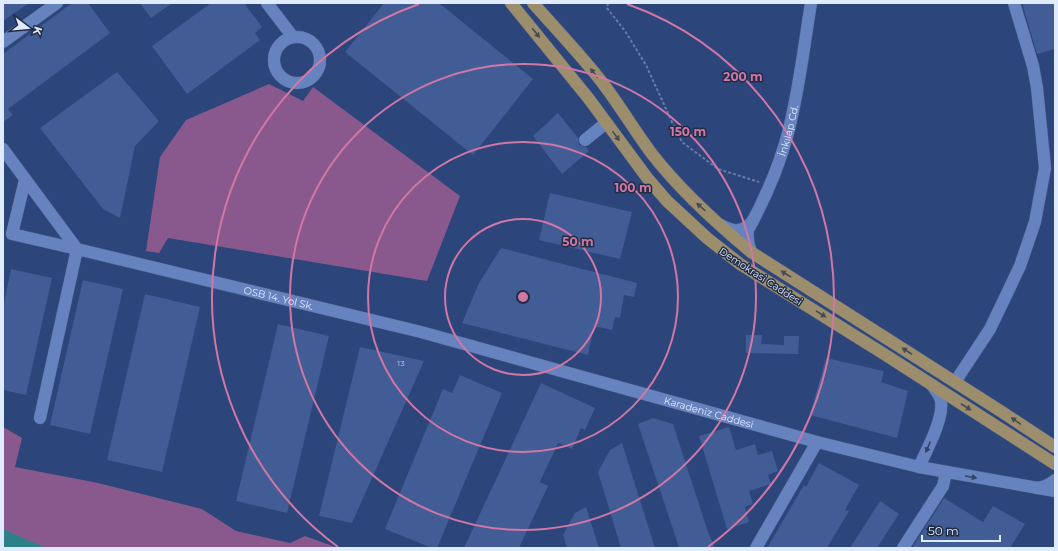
<svg xmlns="http://www.w3.org/2000/svg" width="1058" height="551" font-family="Montserrat,sans-serif">
  <rect width="100%" height="100%" fill="#2c457b"/>
  <g fill="#89598d">
    <path d="M269,84L303,101L313,87L460,196L427,281L168,238L159,253L146,251L160,157L186,120Z"/>
    <path d="M3,427L22,438L15,467L98,483L202,509L236,531L290,543L305,536L338,548H3Z"/>
  </g>
  <path fill="#2e8088" d="M3,529L46,548H3Z"/>
  <g fill="#425c95">
    <path d="M3,3H29L3,21Z"/>
    <path d="M72,3H88L110,33L8,109L13,115L3,122V54Z"/>
    <path d="M140,3H172L151,18Z"/>
    <path d="M211,3H244L262,27L255,33L260,40L187,94L152,46Z"/>
    <path d="M384,3H439L533,79L473,155L345,52Z"/>
    <path d="M1022,3H1055V49L1037,54Z"/>
    <path d="M117,72L159,121L135,146L120,218L103,209L40,128Z"/>
    <path d="M558,113L578,138L579,145L586,147L589,151L562,174L533,136Z"/>
    <path d="M550,193L632,212L620,259L539,240Z"/>
    <path d="M501,248L637,283L634,297L624,295L620,318L615,317L612,330L594,326L588,355L462,323L479,283Z"/>
    <path d="M11,269L52,278L26,395L3,390V308Z"/>
    <path d="M83,280L123,289L90,434L50,425Z"/>
    <path d="M145,294L200,307L162,472L107,460Z"/>
    <path d="M278,324L329,336L287,513L236,501Z"/>
    <path d="M746,335H762L761,344L784,345V336H799L798,354L746,353Z"/>
    <path d="M360,347L424,361L352,523L319,516Z"/>
    <path d="M826,358L884,371L881,382L908,391L897,438L810,415Z"/>
    <path d="M460,375L502,393L437,548H432L385,529L443,389L452,393Z"/>
    <path d="M541,383L595,408L585,430L581,428L572,449L558,443L540,482L548,486L519,548H464Z"/>
    <path d="M653,418L673,424L708,532L715,548H679L678,544L638,424Z"/>
    <path d="M729,427L736,450L755,444L758,455L772,451L778,471L768,475L771,484L749,491L753,504L745,507L749,522L727,529L699,436Z"/>
    <path d="M622,443L655,548H621L598,472L610,450Z"/>
    <path d="M819,463L859,485L845,510L849,511L827,548H767L804,485L806,487Z"/>
    <path d="M944,498L983,522L993,506L1025,524L1010,548H912Z"/>
    <path d="M880,501L899,514L877,548H850Z"/>
    <path d="M586,507L599,548H567L563,535L575,513Z"/>
  </g>
  <g fill="none" stroke-linecap="round" stroke-linejoin="round">
    <defs>
      <g id="minor">
        <path d="M267,3L293,37"/>
        <circle cx="297" cy="60" r="23"/>
        <path d="M3,42L57,3"/>
        <path d="M585,140L606,123"/>
        <path id="s1" d="M3,149L77,249L421,332L817,442L919,467L1055,491"/>
        <path d="M25,180L12,234L77,249L40,418"/>
        <path d="M721,225C734,232 742,233 753,221"/>
        <path id="s2" d="M751,252C748,244 747,238 748,230C765,199 779,167 788,133C799,91 804,46 811,3"/>
        <path d="M955,382L990,329L1020,266L1035,222L1045,168L1037,88L1033,66L1014,3"/>
        <path d="M919,467C926,451 944,419 941,401C940,395 935,390 932,385"/>
        <path d="M1037,488C1045,487 1049,485 1055,480"/>
        <path d="M756,548L817,442"/>
        <path d="M903,548L943,486L946,472"/>
      </g>
      <g id="major">
        <path d="M511,3L589,99L648,179L667,201L707,238L740,264L884,354L1055,464"/>
        <path d="M533,3C556,29 580,54 601,81C619,104 634,130 652,154C680,190 715,222 751,252L1002,412L1055,447"/>
      </g>
    </defs>
    <use href="#minor" stroke="#495c87" stroke-width="13"/>
    <use href="#major" stroke="#495c87" stroke-width="13"/>
    <path stroke="#677ba6" stroke-width="2" stroke-dasharray="3 2" stroke-linecap="butt" d="M608,3L607,8L625,31L646,65L672,122L682,142L718,169L759,182"/>
    <use href="#minor" stroke="#6783bf" stroke-width="12"/>
    <use href="#major" stroke="#9c8e6d" stroke-width="12"/>
  </g>
  <defs><path id="oneway-solid" d="M-6-.8H1V-3.2L6.5 0L1 3.2V.8H-6Z"/></defs>
  <g fill="#464a52">
    <use href="#oneway-solid" transform="translate(536 33) rotate(51)"/>
    <use href="#oneway-solid" transform="translate(594 73) rotate(-128)"/>
    <use href="#oneway-solid" transform="translate(616 136) rotate(54)"/>
    <use href="#oneway-solid" transform="translate(701 207) rotate(-138)"/>
    <use href="#oneway-solid" transform="translate(786 274) rotate(-148)"/>
    <use href="#oneway-solid" transform="translate(821 314) rotate(32)"/>
    <use href="#oneway-solid" transform="translate(907 351) rotate(-147)"/>
    <use href="#oneway-solid" transform="translate(966 407) rotate(33)"/>
    <use href="#oneway-solid" transform="translate(1016 421) rotate(-146)"/>
  </g>
  <g fill="#324264">
    <use href="#oneway-solid" transform="translate(928 447) rotate(113)"/>
    <use href="#oneway-solid" transform="translate(971 477) rotate(10)"/>
  </g>
  <g fill="none" stroke="#d077a5" stroke-width="2">
    <circle cx="523" cy="297" r="78"/>
    <circle cx="523" cy="297" r="155"/>
    <circle cx="523" cy="297" r="233"/>
    <path d="M338 547A311 311 0 0 1 419 4M627 4A311 311 0 0 1 708 547"/>
  </g>
  <g text-anchor="middle" stroke-width="3" stroke-linejoin="round" paint-order="stroke">
    <g font-size="8" fill="#b9c7e4">
      <text x="401" y="366">13</text>
    </g>
    <g font-size="10" fill="#e1ebff" stroke="#212d46">
      <text dy="4" stroke="none"><textPath href="#s2" startOffset="130">İnkılap Cd.</textPath></text>
      <text transform="translate(761 276) rotate(33)" y="4">Demokrasi Caddesi</text>
      <text dy="4" stroke="none"><textPath href="#s1" startOffset="332">OSB 14. Yol Sk.</textPath></text>
      <text dy="4" stroke="none"><textPath href="#s1" startOffset="777">Karadeniz Caddesi</textPath></text>
    </g>
  </g>
  <circle cx="523" cy="297" r="6" fill="#d077a5" stroke="#212d46" stroke-width="2"/>
  <g font-size="12" text-anchor="middle" font-weight="bold" fill="#d077a5" stroke="#212d46" stroke-width="3" stroke-linejoin="round" paint-order="stroke">
    <text x="743" y="81">200 m</text>
    <text x="688" y="136">150 m</text>
    <text x="633" y="192">100 m</text>
    <text x="578" y="246">50 m</text>
  </g>
  <rect width="1058" height="551" fill="none" stroke="#e1ebff" stroke-width="8"/>
  <g transform="translate(28 28) rotate(106)" stroke="#212d46" stroke-width="3" paint-order="stroke">
  <path d="M0-3L7 15L0 10L-7 15Z" fill="#e1ebff"/>
  <text y="-6" font-size="11" font-weight="bold" text-anchor="middle" fill="#e1ebff">K</text>
  </g>
  <path d="M922 535v6h78v-6" fill="none" stroke="#e1ebff" stroke-width="2"/>
  <text x="928" y="535" font-size="12" fill="#e1ebff" stroke="#212d46" stroke-width="3" paint-order="stroke">50 m</text>
</svg>
